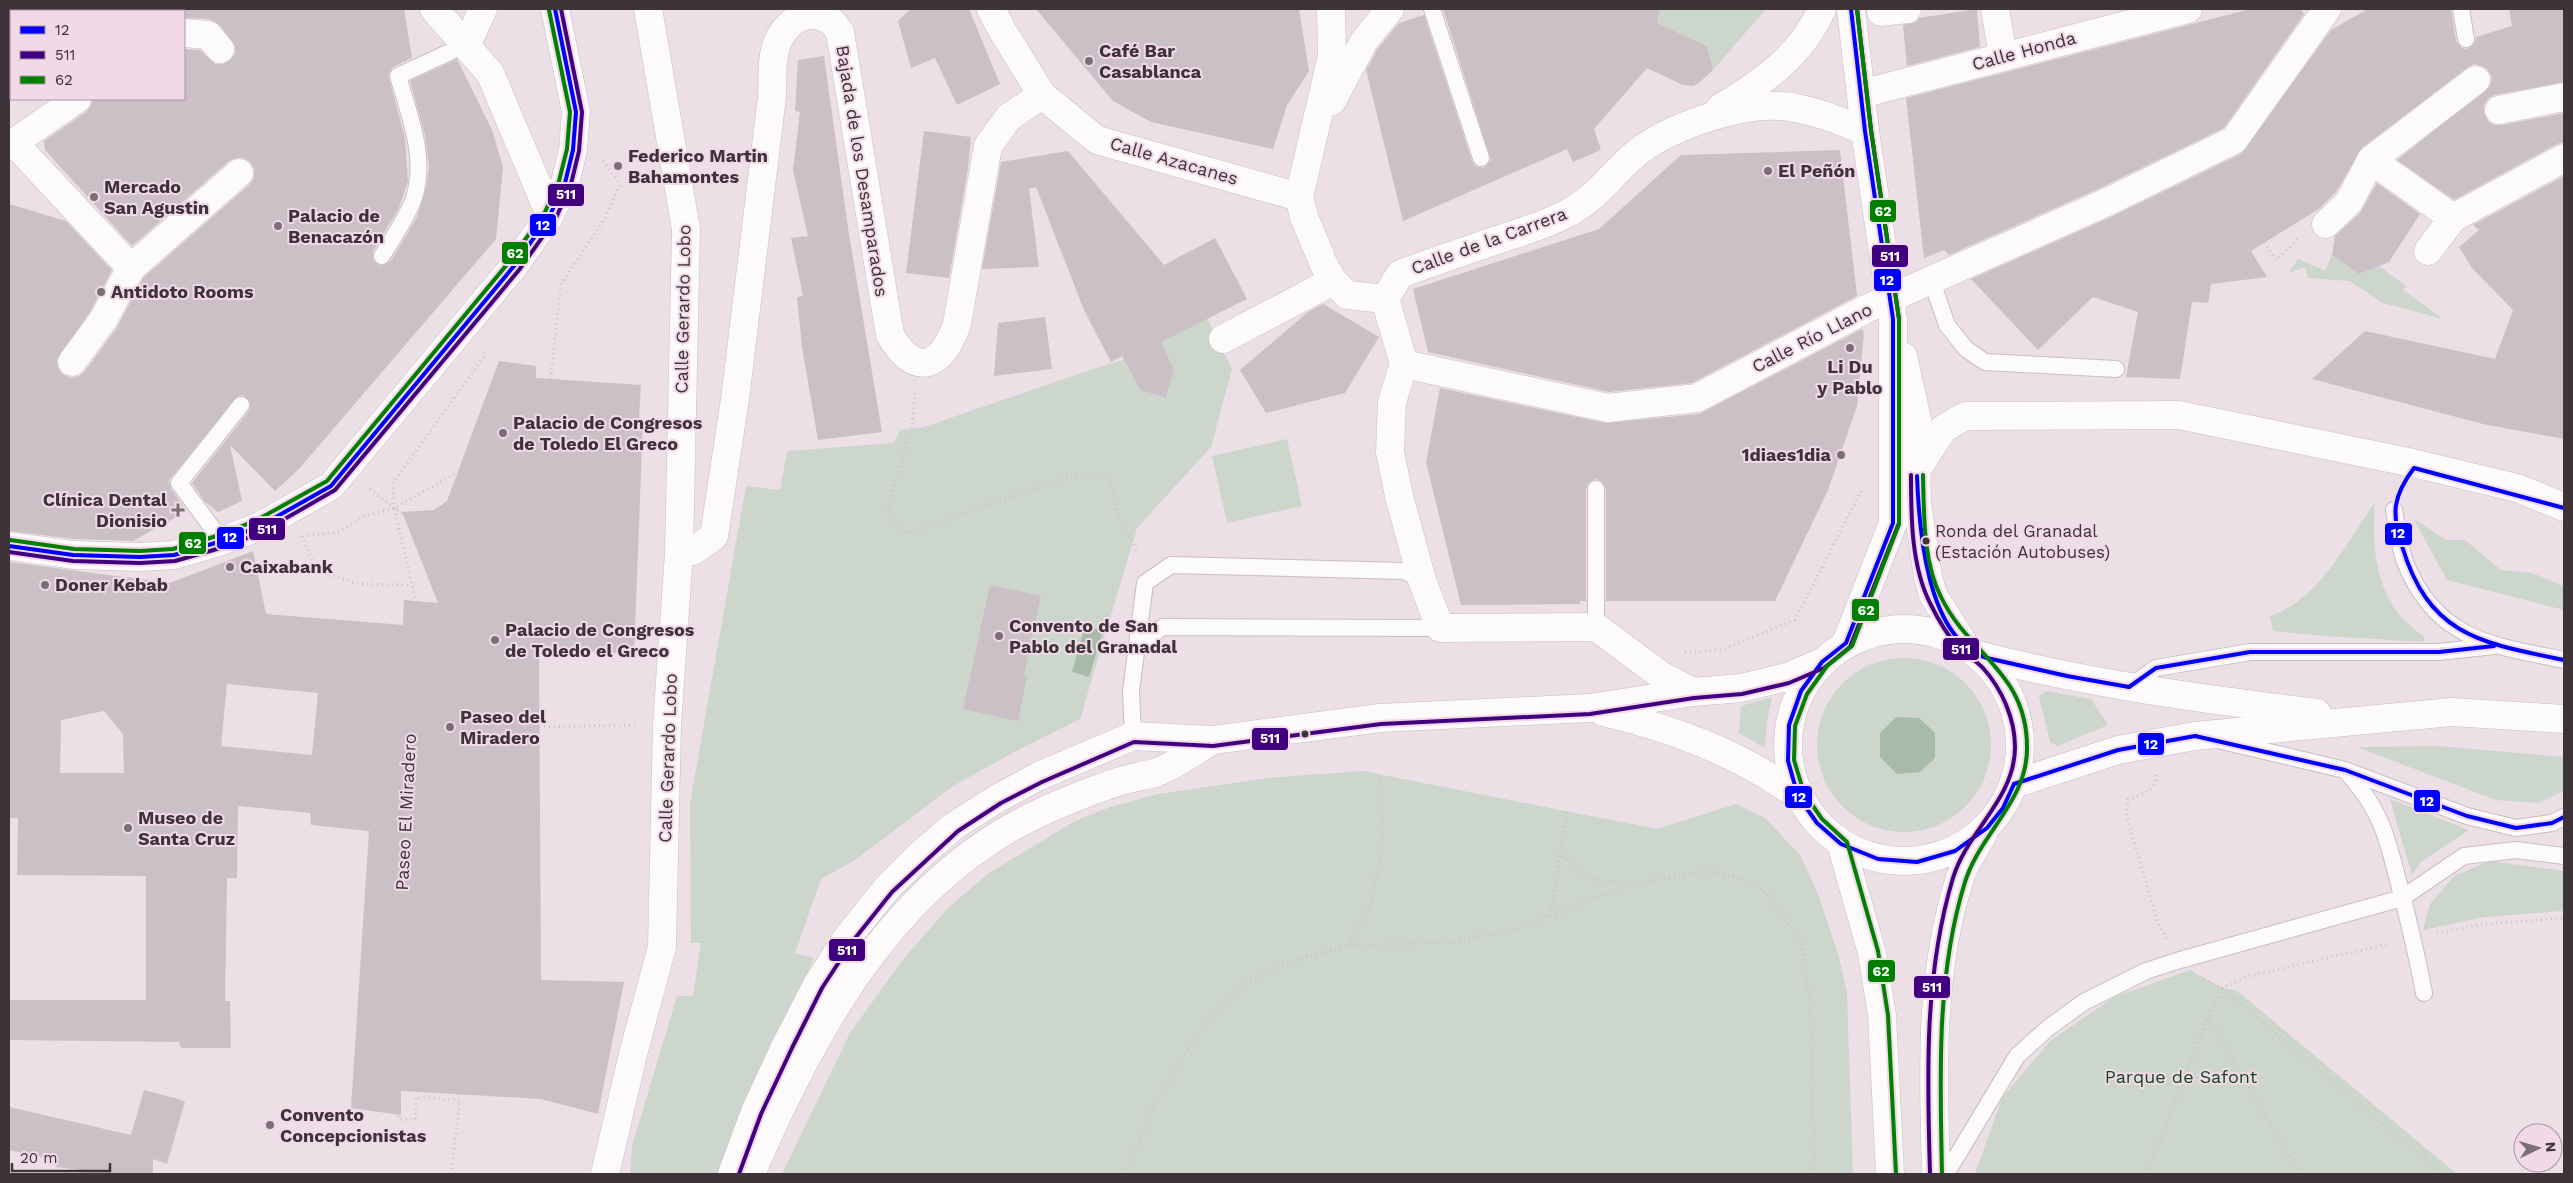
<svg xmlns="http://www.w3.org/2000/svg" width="2573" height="1183" font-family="'Work Sans',sans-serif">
  <rect width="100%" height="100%" fill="#ecdfe6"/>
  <g fill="#cdd6cc">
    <path d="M1660,9H1766L1713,70L1707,46L1657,23Z"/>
    <path d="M2332,255L2359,274L2379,266L2406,286L2403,290L2443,319L2383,303L2350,281L2308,278L2305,267L2288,273L2298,259L2325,271Z"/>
    <path d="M1207,318L1232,369L1211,447L1137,528L1080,719L1014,752L953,786L855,860L821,879L795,953L814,958L721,1174H630L632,1146L677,996H693L701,943H691L690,803L746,486L780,490L787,451L894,443L900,430L924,427L1105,365L1124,360L1140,390L1166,398L1174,370L1161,342Z"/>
    <path d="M1287,439L1302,506L1227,523L1212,456Z"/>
    <path d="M2375,502C2372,542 2374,584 2401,617C2407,624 2417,631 2424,637V642L2325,636L2273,631L2270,616C2319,600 2347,542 2375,502Z"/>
    <path d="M2413,518L2446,540H2465L2501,570L2532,573L2564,586V610L2447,580Z"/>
    <circle cx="1904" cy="745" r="87"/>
    <path d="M2046,691L2091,699L2108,725L2058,746L2050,742L2039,696Z"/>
    <path d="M1772,697L1767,722L1765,748L1739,733L1741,706Z"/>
    <path d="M2438,746L2564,757V791L2538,803L2496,800L2357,747Z"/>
    <path d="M1363,771L1657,829L1736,804L1765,818L1801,856L1819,897L1839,957L1847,993L1853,1174H782L850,1033L901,962L948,908L989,873L1075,821L1110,807L1158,794L1268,778Z"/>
    <path d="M2390,799L2469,830L2421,862L2412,875Z"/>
    <path d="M2490,861L2564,871V911L2485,917L2423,930L2430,904L2454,876Z"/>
    <path d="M2190,970L2222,988L2236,990L2457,1174H1975L2002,1098L2050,1041L2114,997Z"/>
  </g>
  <g fill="#a7bba8">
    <path d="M1085,626L1103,631L1089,677L1072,672Z"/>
    <path d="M1896,717L1919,718L1935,733V758L1920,772L1897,774L1880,757V733Z"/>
  </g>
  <g fill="#cac0c5" fill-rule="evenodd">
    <path d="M184,9H404L412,58L393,67L388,75L405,138L408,181L399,208L373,251V260L381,266L391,261L417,217L427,185L429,166L425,135L410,81L457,59L492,130L503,167L496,239L299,469L275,491L230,445L242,501L218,512L205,502L192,483L249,411L250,401L243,395L238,396L169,480L171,489L187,511L133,541L74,539L9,531V204L66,221L112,270L90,312L57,360L58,368L62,374L71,378L79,376L85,371L116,329L143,278L249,185L254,178V169L250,162L244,158H236L229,161L132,246L45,150L44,141L86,112L91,106L92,99H184V49L200,50L215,64H223L230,60L235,54V46L220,25L209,19L184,18Z"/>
    <path d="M911,9H969L1000,84L957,105L935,58L911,68L898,21Z"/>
    <path d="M1036,9H1299L1309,71L1287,105L1273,149L1151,122L1113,101Z"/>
    <path d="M1443,9H1660L1657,23L1707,46L1713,70L1700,82L1693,86L1683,85L1647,68L1594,129L1601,150L1573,162L1567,149L1403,221L1366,70L1377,50L1399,23L1424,15L1472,161L1475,166L1484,168L1491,160Z"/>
    <path d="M1977,9L1980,47L1907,66L1903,25L1916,22L1919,18Z"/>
    <path d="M2250,9H2300L2304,14L2224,128L2098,189L1949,255L1944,250L1924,258L1906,98Z"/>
    <path d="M2368,9H2451L2456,41L2462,48L2467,49L2475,43L2476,37L2512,26L2509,9H2564V82L2495,95L2489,98L2484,105V113L2488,121L2494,125H2502L2564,113V142L2557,144L2454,200L2397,160L2490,86L2492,78L2488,70L2482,66L2474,64L2467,68L2362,148L2336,192L2320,208L2251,251L2267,277L2211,284L2208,303L2192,302L2180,379L2126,377L2138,312L2093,297L2038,350L1971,279L2111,217L2241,154L2331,30Z"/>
    <path d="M824,56L848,228L882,432L818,440L802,347L797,297L803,296L791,238L808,236L793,170L800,112L795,111L798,60Z"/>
    <path d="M924,131L971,137L968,168L949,278L906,273Z"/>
    <path d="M1840,150L1857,296L1692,383L1609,392L1428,352L1413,289L1599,229L1681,155Z"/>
    <path d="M1068,151L1164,265L1215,238L1247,299L1161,342L1174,370L1166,398L1140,390L1122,356L1111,362L1084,310L1036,187L1029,189L1039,267L982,269L1001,162Z"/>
    <path d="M2564,176V439L2483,424L2312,379L2365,331L2495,359L2513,310L2472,268L2459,247L2479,230L2473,225Z"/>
    <path d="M2377,183L2420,214L2389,262L2359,274L2332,255L2335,236L2360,213Z"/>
    <path d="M1323,304L1379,337L1345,393L1266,413L1240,370L1308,312Z"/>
    <path d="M1045,317L1052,369L994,376L998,323Z"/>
    <path d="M1862,329L1864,333L1857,406L1828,490L1775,601H1606V489L1601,481L1596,479L1588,484L1586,489V601H1580V604L1461,605L1426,462L1440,388L1605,423L1699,414Z"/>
    <path d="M499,361L536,366V378L641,385L639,418L643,419L634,654L539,648L541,980L624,982L598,1114L541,1099L401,1091V1115L351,1108L369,831L311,825L310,813L238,806L237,878H227L225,1001H230L231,1048H181L179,1042L9,1040V1000H146V876L17,875L18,818H9V562L170,583L253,551L266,614L403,625L404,600L438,603L402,512L434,510L447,501ZM227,684L318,693L312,755L221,746ZM104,711L123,734L124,773H60L61,720Z"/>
    <path d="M990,585L1041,596L1024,675L1027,676L1018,721L963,709Z"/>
    <path d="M144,1090L185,1101L167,1164L153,1159V1174H81L82,1170L56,1167V1160L9,1150V1107L131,1135Z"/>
  </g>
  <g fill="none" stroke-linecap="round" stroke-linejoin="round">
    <defs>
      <g id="lane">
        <path d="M1432,9L1481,158"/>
        <path d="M2461,9L2466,39"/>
        <path d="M382,256C392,239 408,216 414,198C427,157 409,115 398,76L467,44"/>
        <path d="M1931,279L1947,325L1966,349L1985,362L2116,369"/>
        <path d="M2394,510C2397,526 2399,546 2405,562C2436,640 2491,645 2564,660"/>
        <path d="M222,541L179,483L241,405"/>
        <path d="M1596,627V489"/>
        <path d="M1138,644L1163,627L1440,628"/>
        <path d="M2129,687L2156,668L2250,652H2439L2494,646"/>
        <path d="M1133,736L1131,691L1145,583L1171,565L1404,571L1422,580"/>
        <path d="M2222,741L2345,770L2467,816L2516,828L2552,823L2564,817"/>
        <path d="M2346,771C2386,815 2388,845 2403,899C2411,931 2418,961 2424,993"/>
        <path d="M1946,1174L2017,1056L2048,1028L2084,1002L2146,971L2180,960L2402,898L2464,856L2516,850L2564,856"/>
      </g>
      <g id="street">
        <path d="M434,9L490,73L550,215"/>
        <path d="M991,9L1002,30L1042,95L1097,140L1299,197"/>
        <path d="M1995,9L2003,56"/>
        <path d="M1881,12L1907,9"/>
        <path d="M184,33L208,35L220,49"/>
        <path d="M467,44L483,9"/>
        <path d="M1861,94L2188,9"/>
        <path d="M1332,101L1364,41L1390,9"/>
        <path d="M1720,108C1763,82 1801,56 1822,9"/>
        <path d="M2499,110L2564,97"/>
        <path d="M14,143L131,268"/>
        <path d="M9,146L77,99"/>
        <path d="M2453,218L2371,160L2476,80"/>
        <path d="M2326,224L2349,202L2371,160"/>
        <path d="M2428,251L2453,218L2564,158"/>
        <path d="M1320,255L1304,217L1299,197L1332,56L1331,9"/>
        <path d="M1323,263L1333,281L1347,295L1385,299L1404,364"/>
        <path d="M1385,299L1400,274C1432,262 1465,251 1497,240C1521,232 1546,225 1568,213C1599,196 1608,178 1633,156C1667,127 1738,103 1782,106C1812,109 1838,120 1865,131"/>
        <path d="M1223,339L1333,281"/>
        <path d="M72,362L103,320L131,268L239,173"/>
        <path d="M1404,364L1608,408L1697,398L1868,308L2105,203L2234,140L2327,9"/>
        <path d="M1404,364L1392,402L1390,452L1399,496L1422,580L1440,628L1596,627L1662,676L1693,692"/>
        <path d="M1917,469L1943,429L1965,416L2179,415L2413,463L2517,488L2564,507"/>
        <path d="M679,553L693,551L714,536L735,399L772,97C773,82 771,65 775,50C783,17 820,0 840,32L890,335C916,379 942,367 957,324L988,146L1009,117L1042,95"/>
        <path d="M605,1174L633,1054L662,947L667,724L679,553L686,229L648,9"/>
      </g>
      <g id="secondary">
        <path d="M9,546L73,555L140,557L174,555L222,541L260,526L331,486L514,266L550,215L565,183L573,150L576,112L555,9"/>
        <path d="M1603,712C1674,729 1739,753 1798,796"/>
        <path d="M732,1174L755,1112L786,1045L817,985L847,938L887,888L920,855L954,826L998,798L1039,776L1133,736L1213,740L1380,718L1590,708L1693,692L1741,688L1787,677L1822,662"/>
        <path d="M751,1174C810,1036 889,888 1029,818C1057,804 1088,792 1117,782C1130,778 1144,776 1157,772C1177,765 1196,750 1213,740"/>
      </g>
      <g id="primary">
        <path d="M1903,356L1918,424L1916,455L1917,502L1928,577L1933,595L1964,644"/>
        <circle cx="1904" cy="745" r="116"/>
        <path d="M1846,643L1893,523V319L1865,131L1851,9"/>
        <path d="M1978,655C2089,684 2203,699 2317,713"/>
        <path d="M2014,784L2118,750L2195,736L2452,712L2564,719"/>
        <path d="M1841,844L1872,953L1882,1015L1890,1174"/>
        <path d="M1936,1174C1933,1076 1929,973 1960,878C1964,863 1976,848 1983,834"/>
      </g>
    </defs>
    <use href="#lane" stroke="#c8bec3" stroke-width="18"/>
    <use href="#street" stroke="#c8bec3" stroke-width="29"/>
    <use href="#secondary" stroke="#c8bec3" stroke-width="29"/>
    <use href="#primary" stroke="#c8bec3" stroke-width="29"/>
    <g stroke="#c9c3c7" stroke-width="3" stroke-dasharray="1 4" stroke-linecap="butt">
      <path d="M240,71L261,94L305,48L361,15L388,9"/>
      <path d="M2224,179L2276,260L2300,237"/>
      <path d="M95,382L116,401L123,428L161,465"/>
      <path d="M915,393L912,426L888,504L889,514L903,532H912L1074,475L1093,474L1109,479L1114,491L1117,514L1137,551"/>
      <path d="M370,489L394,508L393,483L483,358L484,352"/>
      <path d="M308,535L338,532L365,516L394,508L433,531"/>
      <path d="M302,536L316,570L358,584L411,585"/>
      <path d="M1685,652L1721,650L1795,620L1861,491"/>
      <path d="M529,727L636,725"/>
      <path d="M2156,775C2158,791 2140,794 2128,800L2126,814L2157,920L2166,939"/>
      <path d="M1562,856L1588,878L1627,885"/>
      <path d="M1549,916C1559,879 1559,845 1568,809"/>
      <path d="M2437,933L2485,924L2564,918"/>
      <path d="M1347,946L1371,905L1382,849L1381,774"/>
      <path d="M2204,979L2222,988L2443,1174"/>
      <path d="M2208,1018L2300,1174"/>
      <path d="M451,1174L460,1100L416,1097L415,1120L399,1119L396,1034L416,602L394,508L466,468L538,493L561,284L605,218L620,184L603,161"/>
      <path d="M1124,1174L1138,1147L1151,1111L1201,1028L1246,982L1292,961L1347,946L1450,942L1517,929L1628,885L1709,871L1737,877L1764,890L1800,940L1810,1001L1814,1155L1812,1174"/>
      <path d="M2147,1174L2208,1017L2222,988L2249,976L2389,944"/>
    </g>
    <use href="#lane" stroke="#fcfafb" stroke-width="16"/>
    <use href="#street" stroke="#fcfafb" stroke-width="28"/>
    <use href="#secondary" stroke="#fcfafb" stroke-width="28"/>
    <use href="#primary" stroke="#fcfafb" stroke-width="28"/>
    <defs>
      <g id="bus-1">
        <path d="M1851,9L1865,131L1893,319V523L1846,643L1822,662L1801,691L1789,725L1788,761L1798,796L1817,823L1841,844L1878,859L1917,862L1955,851L1987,828L2003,808L2014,784"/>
        <path d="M1917,476C1919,528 1926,639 1987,658L2067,676L2129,687"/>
        <path d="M2564,508L2414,468C2393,496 2391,513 2402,546C2429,636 2481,643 2564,660"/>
        <path d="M9,546L73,555L140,557L174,555L222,541L260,526L331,486L514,266L550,215L565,183L573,150L576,112L555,9"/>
        <path d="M2129,687L2156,668L2250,652H2439L2494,646"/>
        <path d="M2014,784L2118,750L2195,736L2345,770L2467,816L2516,828L2552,823L2564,817"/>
      </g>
      <g id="bus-2">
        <path d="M1911,475C1911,516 1911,567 1931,605C1937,617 1945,632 1955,643C1963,652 1974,659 1983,668C2002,689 2015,719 2015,747C2015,799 1967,831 1953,878C1924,974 1927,1076 1930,1174"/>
        <path d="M9,552L73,561L140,563L175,561L224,547L262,532L335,490L519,270L556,218L571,184L579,151L582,112L561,9"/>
        <path d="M739,1174L761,1114L792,1048L822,988L852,942L892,892L958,831L1001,803L1042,782L1134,742L1213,746L1381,724L1590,714L1694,698L1742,694L1789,683L1824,668L1850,647L1899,523V319L1871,130L1857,9"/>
      </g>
      <g id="bus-3">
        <path d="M1857,9L1871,130L1899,319V524L1852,646L1827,666L1807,694L1795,726L1794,760L1804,793L1822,819L1847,842L1878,951L1888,1015L1896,1174"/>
        <path d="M1923,475C1924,514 1923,562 1941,597C1969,655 2027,672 2027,747C2028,801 1980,833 1965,882C1936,975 1940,1077 1942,1174"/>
        <path d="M10,540L74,549L140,551L173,549L220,535L257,520L327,481L509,262L545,212L559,181L567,149L570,112L549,10"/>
      </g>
    </defs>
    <use href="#bus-1" stroke="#f2d9e7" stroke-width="8"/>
    <use href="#bus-2" stroke="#f2d9e7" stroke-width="8"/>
    <use href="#bus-3" stroke="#f2d9e7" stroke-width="8"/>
    <use href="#bus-1" stroke="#00f" stroke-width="4"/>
    <use href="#bus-2" stroke="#400080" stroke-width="4"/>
    <use href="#bus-3" stroke="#008001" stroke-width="4"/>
  </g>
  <g fill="#7a6f75" stroke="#f2d9e7" stroke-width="2">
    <circle cx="1089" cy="61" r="5"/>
    <circle cx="618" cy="166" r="5"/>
    <circle cx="1768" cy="171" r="5"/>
    <circle cx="94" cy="197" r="5"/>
    <circle cx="278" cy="226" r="5"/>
    <circle cx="101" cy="292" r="5"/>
    <circle cx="1850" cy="348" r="5"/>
    <circle cx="503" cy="433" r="5"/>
    <circle cx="1841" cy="455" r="5"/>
    <path d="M175.5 502.5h5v5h5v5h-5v5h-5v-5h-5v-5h5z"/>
    <circle cx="230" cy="567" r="5"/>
    <circle cx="45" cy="585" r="5"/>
    <circle cx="999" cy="636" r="5"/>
    <circle cx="495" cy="640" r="5"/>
    <circle cx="450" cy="727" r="5"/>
    <circle cx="128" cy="828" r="5"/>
    <circle cx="270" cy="1125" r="5"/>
  </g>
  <g fill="#3d3338" stroke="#f2d9e7" stroke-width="2">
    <circle cx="1926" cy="541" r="4.5"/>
    <circle cx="1305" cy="734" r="4.5"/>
  </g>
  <g text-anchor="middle" stroke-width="4" stroke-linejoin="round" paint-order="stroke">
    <g font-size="17" fill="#3d3338" stroke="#f2d9e7" text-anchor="start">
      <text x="1935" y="537">Ronda del Granadal<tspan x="1935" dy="21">(Estación Autobuses)</tspan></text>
    </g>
    <g font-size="18" font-weight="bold" fill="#3d3338" stroke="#f2d9e7" text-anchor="start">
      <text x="1099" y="57">Café Bar<tspan x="1099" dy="21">Casablanca</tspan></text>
      <text x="628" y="162">Federico Martin<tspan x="628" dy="21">Bahamontes</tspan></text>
      <text x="1778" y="177">El Peñón</text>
      <text x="104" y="193">Mercado<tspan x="104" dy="21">San Agustin</tspan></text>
      <text x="288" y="222">Palacio de<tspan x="288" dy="21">Benacazón</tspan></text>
      <text x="111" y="298">Antidoto Rooms</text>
      <text x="1850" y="373" text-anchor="middle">Li Du<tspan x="1850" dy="21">y Pablo</tspan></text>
      <text x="513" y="429">Palacio de Congresos<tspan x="513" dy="21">de Toledo El Greco</tspan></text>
      <text x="1831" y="461" text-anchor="end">1diaes1dia</text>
      <text x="167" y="506" text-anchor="end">Clínica Dental<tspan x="167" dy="21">Dionisio</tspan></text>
      <text x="240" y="573">Caixabank</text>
      <text x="55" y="591">Doner Kebab</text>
      <text x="1009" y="632">Convento de San<tspan x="1009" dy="21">Pablo del Granadal</tspan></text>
      <text x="505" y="636">Palacio de Congresos<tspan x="505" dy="21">de Toledo el Greco</tspan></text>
      <text x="460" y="723">Paseo del<tspan x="460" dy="21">Miradero</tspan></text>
      <text x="138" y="824">Museo de<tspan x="138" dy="21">Santa Cruz</tspan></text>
      <text x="280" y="1121">Convento<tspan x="280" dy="21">Concepcionistas</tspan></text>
    </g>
    <g font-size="18" fill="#3d3338" stroke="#f2d9e7">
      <text transform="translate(2024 51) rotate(-15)" y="6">Calle Honda</text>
      <text transform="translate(1174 161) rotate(16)" y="6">Calle Azacanes</text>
      <text transform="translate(862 171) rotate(81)" y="6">Bajada de los Desamparados</text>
      <text transform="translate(1489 241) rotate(-20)" y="6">Calle de la Carrera</text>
      <text transform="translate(683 309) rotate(-89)" y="6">Calle Gerardo Lobo</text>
      <text transform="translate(1812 338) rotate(-27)" y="6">Calle Río Llano</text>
      <text transform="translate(668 758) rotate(-88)" y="6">Calle Gerardo Lobo</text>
      <text transform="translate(406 812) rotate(-87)" y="6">Paseo El Miradero</text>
    </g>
    <g font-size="18" fill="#114720" stroke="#f2d9e7">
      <text x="2181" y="1083">Parque de Safont</text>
    </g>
  </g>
  <g stroke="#f2d9e7" stroke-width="2">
    <rect x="547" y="183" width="38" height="24" rx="5" fill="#400080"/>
    <rect x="1869" y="199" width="28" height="24" rx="5" fill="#008001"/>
    <rect x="529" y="213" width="28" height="24" rx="5" fill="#00f"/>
    <rect x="501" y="241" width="28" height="24" rx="5" fill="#008001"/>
    <rect x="1871" y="244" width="38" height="24" rx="5" fill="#400080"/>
    <rect x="1873" y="268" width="29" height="24" rx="5" fill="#00f"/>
    <rect x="248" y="517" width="38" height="24" rx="5" fill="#400080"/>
    <rect x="2384" y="522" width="29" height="24" rx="5" fill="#00f"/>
    <rect x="216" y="526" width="29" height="24" rx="5" fill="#00f"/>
    <rect x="178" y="531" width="29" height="24" rx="5" fill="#008001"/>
    <rect x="1851" y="598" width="29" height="24" rx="5" fill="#008001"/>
    <rect x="1942" y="637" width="38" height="24" rx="5" fill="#400080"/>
    <rect x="1251" y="727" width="38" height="24" rx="5" fill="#400080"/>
    <rect x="2137" y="732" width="28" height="24" rx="5" fill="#00f"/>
    <rect x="1784" y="785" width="29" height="24" rx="5" fill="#00f"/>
    <rect x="2413" y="789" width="28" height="24" rx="5" fill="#00f"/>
    <rect x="828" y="938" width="38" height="24" rx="5" fill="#400080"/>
    <rect x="1867" y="959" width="29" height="24" rx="5" fill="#008001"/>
    <rect x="1913" y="975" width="38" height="24" rx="5" fill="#400080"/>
  </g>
  <g font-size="14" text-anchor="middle" font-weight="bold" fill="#fff">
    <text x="566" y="199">511</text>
    <text x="1883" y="216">62</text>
    <text x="543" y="230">12</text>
    <text x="515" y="258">62</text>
    <text x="1890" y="261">511</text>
    <text x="1887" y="285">12</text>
    <text x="267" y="534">511</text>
    <text x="2398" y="538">12</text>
    <text x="230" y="542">12</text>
    <text x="193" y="548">62</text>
    <text x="1866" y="615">62</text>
    <text x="1961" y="654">511</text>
    <text x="1270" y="743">511</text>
    <text x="2151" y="749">12</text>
    <text x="1799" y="802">12</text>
    <text x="2427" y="806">12</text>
    <text x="847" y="955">511</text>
    <text x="1881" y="976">62</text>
    <text x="1932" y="992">511</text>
  </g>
  <rect width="2573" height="1183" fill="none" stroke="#3d3338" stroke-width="20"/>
  <rect x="10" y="10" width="175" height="90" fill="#f2d9e7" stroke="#aa97a1"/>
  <rect x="20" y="26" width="25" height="8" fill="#0000ff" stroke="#aa97a1"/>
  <text x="55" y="35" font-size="15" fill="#3d3338">12</text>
  <rect x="20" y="51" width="25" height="8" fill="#400080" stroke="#aa97a1"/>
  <text x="55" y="60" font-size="15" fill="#3d3338">511</text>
  <rect x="20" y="76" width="25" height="8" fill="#008001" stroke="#aa97a1"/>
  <text x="55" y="85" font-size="15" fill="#3d3338">62</text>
  <g transform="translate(2538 1148) rotate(85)"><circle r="24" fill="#f2d9e7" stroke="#aa97a1"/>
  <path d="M0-4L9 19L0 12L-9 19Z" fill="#7a6f75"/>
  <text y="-8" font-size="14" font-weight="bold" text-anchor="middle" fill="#3d3338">N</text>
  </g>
  <path d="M12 1163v8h98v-8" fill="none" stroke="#3d3338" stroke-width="2.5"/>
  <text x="20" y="1163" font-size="15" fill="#3d3338" stroke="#f2d9e7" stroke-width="4" paint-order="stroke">20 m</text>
</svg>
